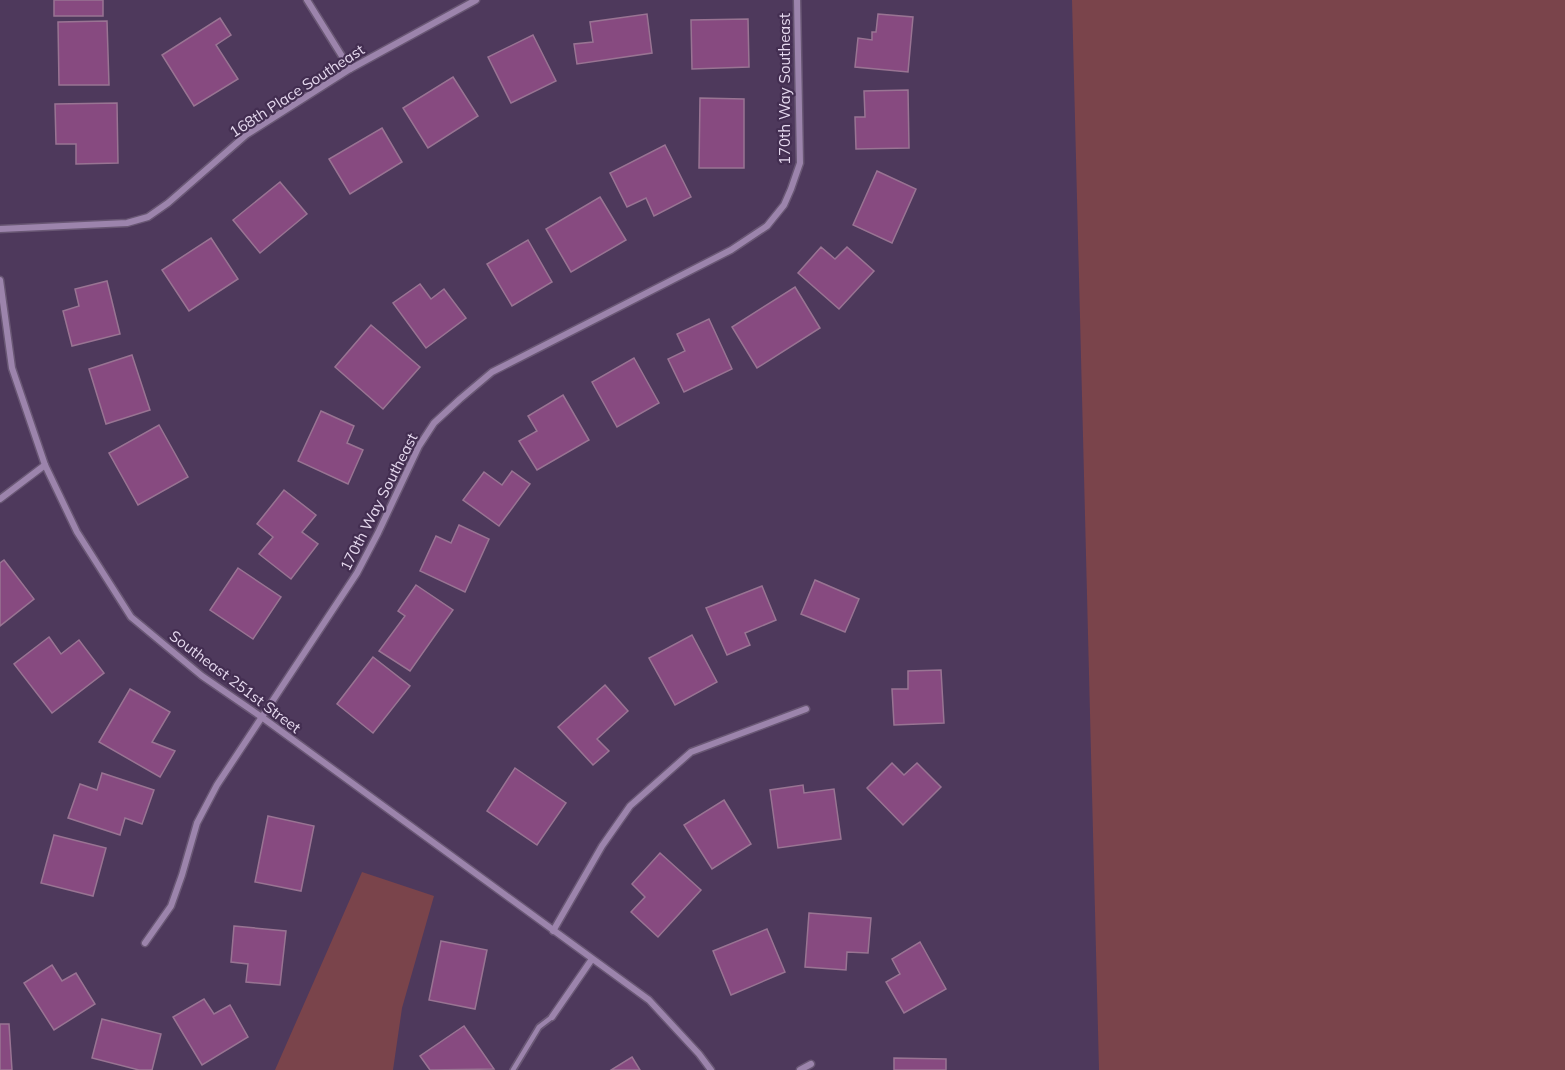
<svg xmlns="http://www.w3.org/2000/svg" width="1565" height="1070" font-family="Mulish,sans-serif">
  <rect width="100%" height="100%" fill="#4e395c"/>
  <g fill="#7a444b">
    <path d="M1072,0H1565V1070H1099Z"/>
    <path d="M362,872L434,896L402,1008L393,1070H275Z"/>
  </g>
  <g fill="#874a80" stroke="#997493" stroke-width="1.5">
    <rect x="54" y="0" width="49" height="16"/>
    <path d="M647,14L652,53L577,64L574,44L593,42L590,22Z"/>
    <path d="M878,14L913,17L908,72L855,67L858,38L872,40V32H876Z"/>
    <path d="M220,18L231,35L216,45L238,79L194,106L162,55Z"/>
    <path d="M748,19L749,67L692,69L691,20Z"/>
    <path d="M107,21L109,85H59L58,22Z"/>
    <path d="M533,35L556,81L511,103L488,57Z"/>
    <path d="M453,77L478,116L428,148L403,108Z"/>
    <path d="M908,90L909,148L856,149L855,117H865L864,91Z"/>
    <path d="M700,98L744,99V168H699Z"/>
    <path d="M117,103L118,163L76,164V144H56L55,104Z"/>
    <path d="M382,128L402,162L350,194L329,159Z"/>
    <path d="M665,145L691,197L654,216L646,198L627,207L610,173Z"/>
    <path d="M877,171L916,189L892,243L853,225Z"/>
    <path d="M280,182L307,214L260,253L233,220Z"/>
    <path d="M600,197L626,240L571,272L546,229Z"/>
    <path d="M211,238L238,279L189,311L162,270Z"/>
    <path d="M528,240L552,282L512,306L487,264Z"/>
    <path d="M821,247L835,259L847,247L874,271L839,309L798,273Z"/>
    <path d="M107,281L120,334L72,346L63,311L79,306L75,289Z"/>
    <path d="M420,284L431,299L444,289L466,318L426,348L393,303Z"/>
    <path d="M795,287L820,328L757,368L732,327Z"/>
    <path d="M709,319L732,369L684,392L668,359L685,351L677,334Z"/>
    <path d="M371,325L420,367L383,409L335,367Z"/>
    <path d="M132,355L150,410L106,424L89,369Z"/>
    <path d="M634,358L659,403L617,427L592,382Z"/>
    <path d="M563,395L589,440L537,470L519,441L537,431L528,416Z"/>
    <path d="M321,411L354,426L347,443L363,450L348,484L298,461Z"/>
    <path d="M159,425L188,477L138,505L109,453Z"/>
    <path d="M512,471L530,484L499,526L463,500L484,472L502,485Z"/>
    <path d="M284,490L316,515L302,532L318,544L291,579L259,554L273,537L257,524Z"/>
    <path d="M459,525L489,539L465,592L420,571L436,536L451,543Z"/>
    <path d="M4,560L34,599L0,626V563Z"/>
    <path d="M238,568L281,597L253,639L210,610Z"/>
    <path d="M815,580L859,599L845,632L801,614Z"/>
    <path d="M416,585L453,610L410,671L379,651L405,616L398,611Z"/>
    <path d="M762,586L776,620L745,633L750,645L727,655L706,608Z"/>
    <path d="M692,635L717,682L675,705L649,658Z"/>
    <path d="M49,637L61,654L79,640L104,673L52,713L14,664Z"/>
    <path d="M373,657L410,686L373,733L337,704Z"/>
    <path d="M941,670L944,723L894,725L892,689H908V671Z"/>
    <path d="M605,685L628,711L597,739L609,751L593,765L558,727Z"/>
    <path d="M130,689L170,712L152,742L175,751L160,777L99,742Z"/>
    <path d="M892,763L904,775L917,763L941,787L903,825L867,788Z"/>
    <path d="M515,768L566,803L537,845L487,811Z"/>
    <path d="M102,773L154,790L142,824L125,818L120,835L68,818L80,784L97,790Z"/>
    <path d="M803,785L804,793L834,789L841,839L778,848L770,790Z"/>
    <path d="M724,800L751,844L712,869L684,825Z"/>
    <path d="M268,816L314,826L301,891L255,882Z"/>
    <path d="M54,835L106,848L93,896L41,883Z"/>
    <path d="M660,853L701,890L658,937L631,912L645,897L632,884Z"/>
    <path d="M809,913L871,918L868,953L847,952L846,970L805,967Z"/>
    <path d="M234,926L286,931L280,985L246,982L248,964L231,962Z"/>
    <path d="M767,929L785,972L731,995L713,951Z"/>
    <path d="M441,941L487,950L475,1009L429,1000Z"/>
    <path d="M920,942L946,989L904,1013L886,982L900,974L892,959Z"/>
    <path d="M52,965L62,981L76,973L95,1004L54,1030L24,983Z"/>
    <path d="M204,999L214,1014L230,1005L248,1037L202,1065L173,1017Z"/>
    <path d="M102,1019L161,1034L152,1070H139L92,1058Z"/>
    <path d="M0,1024H9L12,1070H0Z"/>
    <path d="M464,1026L494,1069L430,1070L420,1056Z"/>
    <path d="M632,1057L640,1070H611Z"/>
    <path d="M894,1058L946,1059V1070H894Z"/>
  </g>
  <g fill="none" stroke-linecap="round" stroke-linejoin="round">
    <defs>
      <path id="lane" d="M513,1070L539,1027L552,1017"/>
      <g id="street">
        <path d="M307,0L350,69"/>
        <path d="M0,229L127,223L148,217L168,203L246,135L350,69L476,0"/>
        <path d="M0,280L12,368L45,465L77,532L131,617L202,676L263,718L649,1000L699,1054L711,1070"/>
        <path d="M0,499L45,465"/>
        <path d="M553,931L602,846L630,806L691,752L806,709"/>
        <path d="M145,943L171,906L182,875L197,823L217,785L357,573L378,533L419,446L434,423L460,399L492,372L731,250L767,226L784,205L791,189L800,163L797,0"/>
        <path d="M552,1017L592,959"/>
        <path d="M800,1070L811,1064"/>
      </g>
    </defs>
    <use href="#lane" stroke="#695774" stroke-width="8"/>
    <use href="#street" stroke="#695774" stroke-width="9"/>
    <use href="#lane" stroke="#9c84ac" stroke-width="4.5"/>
    <use href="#street" stroke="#9c84ac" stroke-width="6"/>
  </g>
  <g text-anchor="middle" stroke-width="4.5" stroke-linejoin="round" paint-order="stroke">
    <g font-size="15" fill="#e6d9ef" stroke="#432e51">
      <text transform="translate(785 89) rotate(-90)" y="5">170th Way Southeast</text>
      <text transform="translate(297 91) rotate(-33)" y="5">168th Place Southeast</text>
      <text transform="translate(379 502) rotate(-63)" y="5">170th Way Southeast</text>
      <text transform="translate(235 682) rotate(37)" y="5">Southeast 251st Street</text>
    </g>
  </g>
</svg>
